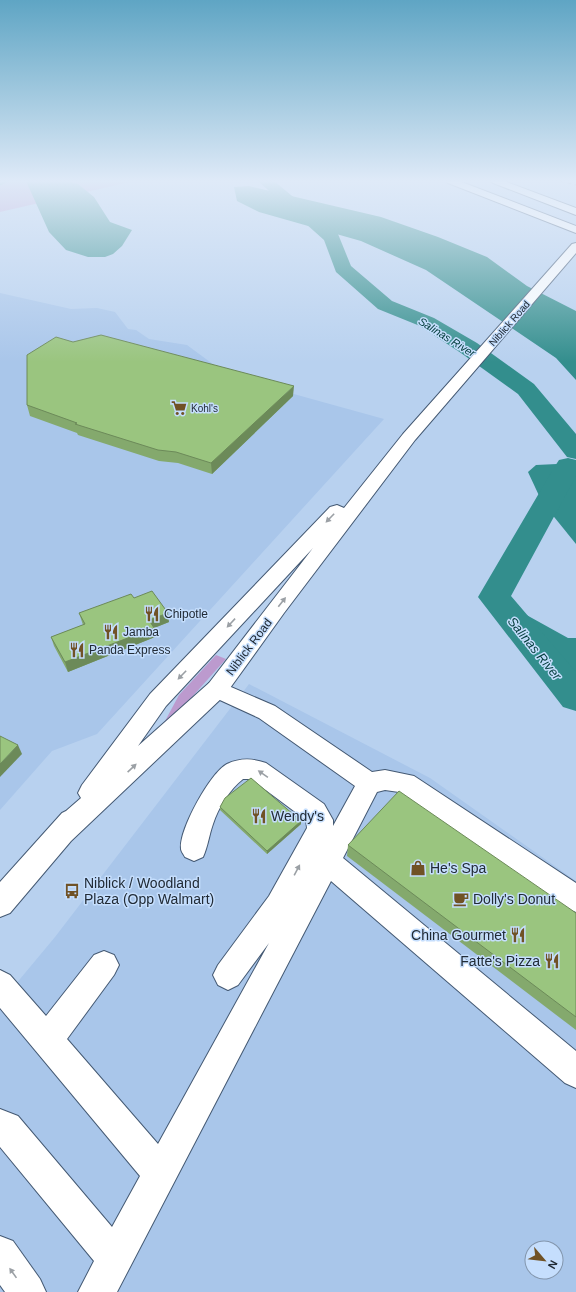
<svg xmlns="http://www.w3.org/2000/svg" width="576" height="1292" font-family="Arial,sans-serif">
  <rect width="100%" height="100%" fill="#b8d1ef"/>
  <g fill="#a9c6ea" fill-rule="evenodd">
    <path d="M0,293L71,309L97,308L115,312L128,329L136,330L149,339L187,345L229,376L384,419L97,734L52,751L0,810Z"/>
    <path d="M249,684L430,778L576,881V1292H0V1003L55,937ZM532,1248H556V1272H532Z"/>
  </g>
  <g fill="#bc9ace">
    <path d="M0,181H134L0,212Z"/>
    <path d="M216,655L226,659L157,736L179,695Z"/>
  </g>
  <g fill="#338e8d">
    <path d="M26,181H68L78,184L94,197L110,222L132,230L122,246L113,254L105,257H88L66,250L49,232Z"/>
    <path d="M249,186L381,217L438,237L487,257L527,286L576,311V380L556,358L426,270L361,241L259,212L237,201L234,187Z"/>
    <path d="M557,464L576,471V544L542,502L528,472L536,465Z"/>
    <path d="M494,597L568,638H576V697Z"/>
  </g>
  <g fill="none" stroke-linecap="round" stroke-linejoin="round">
    <path stroke="#338e8d" stroke-width="2.5" d="M0,184L7,181"/>
    <g fill="#338e8d" fill-rule="evenodd">
      <path d="M258,181H274L338,234L351,266L392,301L434,318L477,343L534,384L576,434V459L567,457L518,394L461,353L420,326L378,309L336,272L324,240Z"/>
      <path d="M568,458L576,460V476L511,596L576,672V711L563,707L478,597L555,466L559,460Z"/>
    </g>
    <defs>
      <g id="minor">
        <path d="M217,681L275,706L372,772L385,770L414,776L576,883V912L566,908L399,792L385,790L377,792L343,858L576,1051V1088L565,1083L331,881L117,1292H78L94,1261L0,1147V1109L18,1116L112,1227L140,1176L0,1008V970L10,975L46,1016L94,955L104,951L114,955L119,965L114,975L67,1039L158,1144L269,943L238,985L228,990L218,985L213,975L218,965L269,896L307,828L306,820L251,779H243C230,789 218,808 213,824C209,835 208,846 203,857L194,861L185,857C184,855 181,851 181,849C179,830 210,773 227,764C240,758 252,758 266,763L324,804L333,820V826L355,786L259,718L209,695L206,689L209,683Z"/>
        <path d="M0,1236L13,1241L40,1279L46,1292H5L0,1285Z"/>
      </g>
      <path id="major" d="M576,243V253L415,440L284,613L225,695L71,841L10,913L0,917V882L62,813L66,811L81,798L78,793L82,785L150,694L330,507L337,505L344,508L403,434L572,244ZM313,548L209,683L138,746L166,706Z"/>
      <g id="highway">
        <path d="M446,181H459L576,226V233L448,183Z"/>
        <path d="M491,181H504L576,208V215L493,183Z"/>
      </g>
    </defs>
    <use href="#minor" stroke="#445973" stroke-width="2"/>
    <use href="#major" stroke="#445973" stroke-width="2"/>
    <use href="#highway" stroke="#445973" stroke-width="2"/>
    <use href="#minor" fill="#fff" fill-rule="evenodd"/>
    <use href="#major" fill="#fff" fill-rule="evenodd"/>
    <use href="#highway" fill="#fff" fill-rule="evenodd"/>
    <path stroke="#5d6d7f" stroke-width="1.5" stroke-dasharray="3.5 3.5" stroke-linecap="butt" d="M561,181L576,185"/>
  </g>
  <g fill="#84a96d">
    <path d="M293,396L212,474L178,463L159,461L78,435L77,433L30,416L27,405Z"/>
    <path d="M79,613L169,622L154,628L155,637L68,672L54,646L51,637L83,625Z"/>
    <path d="M220,807L301,821V824L267,854L220,810Z"/>
    <path d="M348,845L576,913V1030L347,856Z"/>
  </g>
  <g fill="#6c8a59">
    <path d="M294,386L293,396L212,474L211,463Z"/>
    <path d="M168,613L169,622L154,628L155,637L68,672L65,662L149,620Z"/>
    <path d="M18,745L22,754L0,777V764Z"/>
    <path d="M301,821V824L267,854V851Z"/>
  </g>
  <g fill="#9ac57f" stroke="#6c8a59">
    <path d="M101,335L294,386L211,463L176,452L158,450L75,424L77,423L27,405V355L56,337L73,342Z"/>
    <path d="M152,591L168,613L149,620L154,628L65,662L51,637L85,624L79,613L131,594L134,598Z"/>
    <path d="M0,736L18,745L0,764Z"/>
    <path d="M251,778L301,821L267,851L220,807L225,798Z"/>
    <path d="M399,791L576,913V1017L348,845Z"/>
  </g>
  <defs><path id="oneway-solid" d="M-6-.8H1V-3.2L6.5 0L1 3.2V.8H-6Z"/></defs>
  <g fill="#9ba0a5">
    <use href="#oneway-solid" transform="translate(330 518) rotate(134)"/>
    <use href="#oneway-solid" transform="translate(282 602) rotate(-52)"/>
    <use href="#oneway-solid" transform="translate(231 623) rotate(133)"/>
    <use href="#oneway-solid" transform="translate(182 675) rotate(134)"/>
    <use href="#oneway-solid" transform="translate(132 768) rotate(-43)"/>
    <use href="#oneway-solid" transform="translate(263 774) rotate(-145)"/>
    <use href="#oneway-solid" transform="translate(297 870) rotate(-62)"/>
    <use href="#oneway-solid" transform="translate(13 1273) rotate(-125)"/>
  </g>
  <linearGradient id="sky" x2="0" y2="1"><stop stop-color="#5fa5c4"/><stop offset="0.5" stop-color="#dfeaf8"/><stop offset="1" stop-color="#dfeaf8" stop-opacity="0"/></linearGradient>
  <rect width="576" height="362" fill="url(#sky)"/>
  <defs>
    <symbol id="supermarket-bare" viewBox="-9 -9 18 18"><path d="M-6-5.5h2.5l.6 2H6L4.5 2H-2.5L-4.4-4H-6ZM-1.5 3.2a1.3 1.3 0 1 0 .1 0ZM3 3.2a1.3 1.3 0 1 0 .1 0Z" fill="#705226" stroke="#c5defd" stroke-width="2.5" paint-order="stroke"/></symbol>
    <symbol id="restaurant-bare" viewBox="-9 -9 18 18"><path d="M-5-6h1v4h1v-4h1v4h1v-4h1v5L-1.5 .5V6h-2V.5L-5-1ZM5-6V6H3V1.5H1.5Q1.5-4 5-6Z" fill="#705226" stroke="#c5defd" stroke-width="2.5" paint-order="stroke"/></symbol>
    <symbol id="shop-bare" viewBox="-9 -9 18 18"><path d="M-5-2.5h2.3a2.7 3.5 0 0 1 5.4 0H5L5.5 6h-11ZM-1.5-2.5h3a1.5 2.3 0 0 0-3 0Z" fill="#705226" stroke="#c5defd" stroke-width="2.5" paint-order="stroke"/></symbol>
    <symbol id="bus-bare" viewBox="-9 -9 18 18"><path d="M-5-6H5V4H4V6H2V4H-2V6H-4V4H-5ZM-3.5-4V0h7V-4ZM-3.5 1.2v1.5H-2V1.2ZM2 1.2v1.5H3.5V1.2Z" fill="#705226" stroke="#c5defd" stroke-width="2.5" paint-order="stroke"/></symbol>
    <symbol id="cafe-bare" viewBox="-9 -9 18 18"><path d="M-5.5-4.5H6V0H3Q3 3.5 0 3.5H-2.5Q-5.5 3.5-5.5 0ZM3-3.2v2h1.7v-2ZM-6 4.5H4V6H-6Z" fill="#705226" stroke="#c5defd" stroke-width="2.5" paint-order="stroke"/></symbol>
  </defs>
  <g fill-rule="evenodd">
    <use href="#supermarket-bare" x="168" y="397" width="22" height="22"/>
    <use href="#restaurant-bare" x="141" y="603" width="22" height="22"/>
    <use href="#restaurant-bare" x="100" y="621" width="22" height="22"/>
    <use href="#restaurant-bare" x="66" y="639" width="22" height="22"/>
    <use href="#restaurant-bare" x="248" y="805" width="22" height="22"/>
    <use href="#shop-bare" x="407" y="857" width="22" height="22"/>
    <use href="#bus-bare" x="61" y="880" width="22" height="22"/>
    <use href="#cafe-bare" x="450" y="888" width="22" height="22"/>
    <use href="#restaurant-bare" x="507" y="924" width="22" height="22"/>
    <use href="#restaurant-bare" x="541" y="950" width="22" height="22"/>
  </g>
  <g text-anchor="middle" stroke-width="3" stroke-linejoin="round" paint-order="stroke">
    <g font-size="10" fill="#212b36" stroke="#c5defd">
      <text transform="translate(509 323) rotate(-49)" y="4">Niblick Road</text>
    </g>
    <g font-size="10" fill="#212b36" stroke="#c5defd" text-anchor="start">
      <text x="191" y="412">Kohl's</text>
    </g>
    <g font-size="11" font-style="italic" fill="#023c3b" stroke="#c5defd">
      <text transform="translate(447 337) rotate(32)" y="4">Salinas River</text>
    </g>
    <g font-size="12" fill="#212b36" stroke="#c5defd" text-anchor="start">
      <text x="164" y="618">Chipotle</text>
      <text x="123" y="636">Jamba</text>
      <text x="89" y="654">Panda Express</text>
    </g>
    <g font-size="12" fill="#212b36" stroke="#c5defd">
      <text transform="translate(249 647) rotate(-53)" y="4">Niblick Road</text>
    </g>
    <g font-size="13" font-style="italic" fill="#023c3b" stroke="#c5defd">
      <text transform="translate(535 648) rotate(51)" y="5">Salinas River</text>
    </g>
    <g font-size="14" fill="#212b36" stroke="#c5defd" text-anchor="start">
      <text x="271" y="821">Wendy's</text>
      <text x="430" y="873">He's Spa</text>
      <text x="84" y="888">Niblick / Woodland<tspan x="84" dy="16">Plaza (Opp Walmart)</tspan></text>
      <text x="473" y="904">Dolly's Donut</text>
      <text x="506" y="940" text-anchor="end">China Gourmet</text>
      <text x="540" y="966" text-anchor="end">Fatte's Pizza</text>
    </g>
  </g>
  <g transform="translate(544 1260) rotate(118)"><circle r="19" fill="#c5defd" stroke="#8396ad"/>
  <path d="M0-3L7 15L0 10L-7 15Z" fill="#705226"/>
  <text y="-6" font-size="11" font-weight="bold" text-anchor="middle" fill="#212b36">N</text>
  </g>
</svg>
